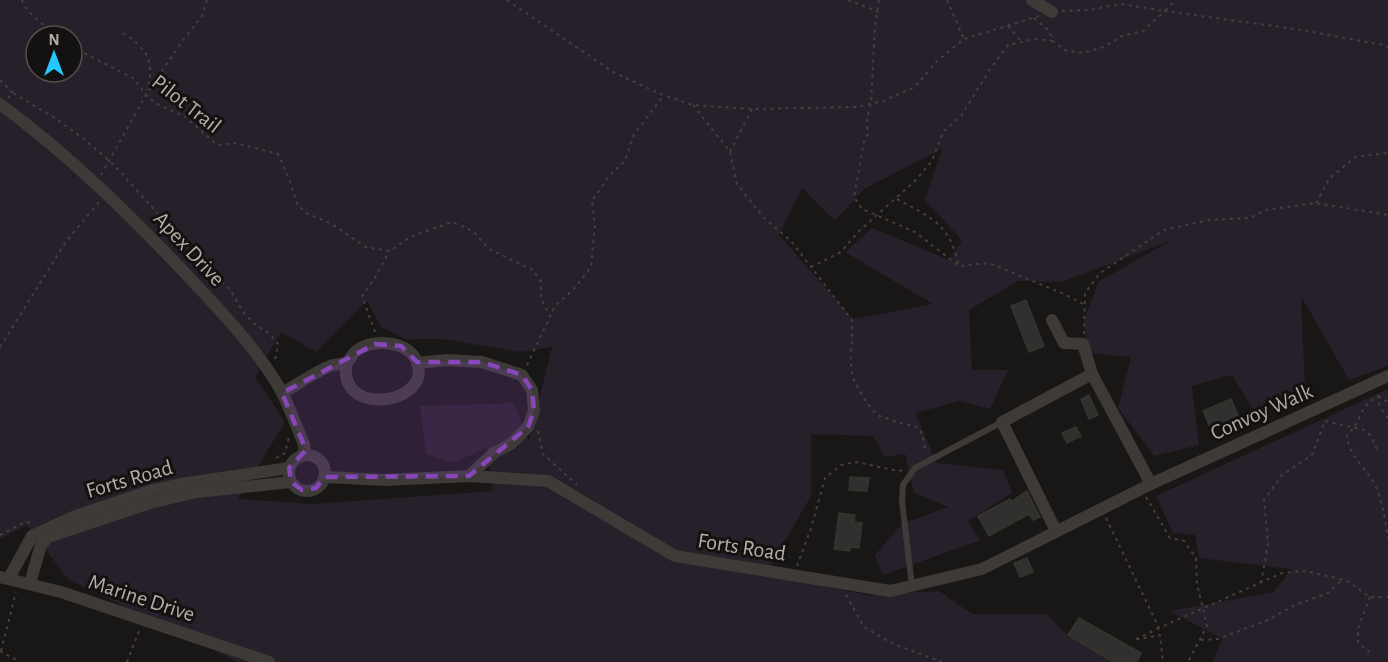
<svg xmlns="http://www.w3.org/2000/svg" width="1388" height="662" font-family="'Alegreya Sans',sans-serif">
  <rect width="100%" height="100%" fill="#181716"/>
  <g fill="#271f29" fill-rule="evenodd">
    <path d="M0,0H1388V366L1349,380L1301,296L1305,386L1255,412L1232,375L1192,386L1199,445L1154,456L1118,408L1131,357L1087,353L1084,322L1098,282L1170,241L1062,282L1018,281L969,310L972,370H1008L990,409L959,401L916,413L936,463L1003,470L1012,493L967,521L981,540L883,575L875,555L902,524L948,507L914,493L905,454L885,457L873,436L811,434V496L766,574L867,595L939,591L972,614H1047L1065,633L1116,662H238L68,579L27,525L0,539ZM36,36H72V72H36ZM942,149L925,200L962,240L949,260L872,228L845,252L933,304L853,319L779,235L802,188L835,221L864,189ZM367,301L381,327L405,339H443L520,352L552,347L529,441L514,403L420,406L426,454L453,463L487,448L493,491L314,504L238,499L285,422L255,377L281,332L316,352Z"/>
    <path d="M1388,389V662H1213L1222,639L1170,611L1274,592L1291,569L1199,558L1195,535L1173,533L1156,496Z"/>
  </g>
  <g fill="#32302e" stroke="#343330" stroke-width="1.5">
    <path d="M1026,300L1044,346L1029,352L1011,306Z"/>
    <path d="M1089,395L1098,415L1089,419L1081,399Z"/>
    <path d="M1231,399L1239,417L1211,429L1203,411Z"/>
    <path d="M1076,427L1081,436L1067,443L1062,433Z"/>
    <path d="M850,477L869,478L867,491L849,490Z"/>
    <path d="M1027,491L1040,517L1033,520L1029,514L989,536L978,516L1010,499L1012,501Z"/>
    <path d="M839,513L855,515L854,522L862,523L859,548L850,547V551L834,549Z"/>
    <path d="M1027,558L1033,572L1020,577L1014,563Z"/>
    <path d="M1079,618L1141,653L1137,662H1113L1068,635Z"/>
  </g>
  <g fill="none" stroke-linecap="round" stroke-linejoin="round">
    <g stroke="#453f3d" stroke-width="2" stroke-dasharray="3 4.5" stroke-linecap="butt">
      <path d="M22,0C24,11 49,30 60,36"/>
      <path d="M507,0L613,72L663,95L693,105L752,109L856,107L883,101L915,87L937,61L964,39L1039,16"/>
      <path d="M848,0L879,12"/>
      <path d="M879,0L875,26L871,104L867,117L868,134L864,141L854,197L862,209L915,232L959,266L989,263L1064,294L1085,305"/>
      <path d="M947,0L964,39"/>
      <path d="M1062,11L1089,10L1120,4L1165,11L1175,0"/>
      <path d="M1034,18L1049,31L1053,41L1064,50L1083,53L1103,47L1122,36L1143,31L1165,11L1302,30L1383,45L1388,47"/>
      <path d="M1008,26L1022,42"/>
      <path d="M123,33C146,48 156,61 147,90"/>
      <path d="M72,45L78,50L133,78L146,95L155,103L186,117L217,145L235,143L278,154L290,181L297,204L306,213L330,223L366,247L390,251L410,237L452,222L473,231L489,249L533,270L541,282V299L546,309L553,311"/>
      <path d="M0,80L13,93"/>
      <path d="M8,98L13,93L55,118L84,139L114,165L158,214L182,244L198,252L205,267L230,289L243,312L255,324L270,334L278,344L275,360"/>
      <path d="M693,105L730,152L737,184L763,217L791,241L852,320C854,340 847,360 854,380C859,391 869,408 878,415C881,417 887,418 891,420C918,429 921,420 926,453"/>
      <path d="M730,152L752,109"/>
      <path d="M101,175L146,95L183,40L202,16L207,0"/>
      <path d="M897,199C933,219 949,223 959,266"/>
      <path d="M1316,203L1329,179L1355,157L1388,153"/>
      <path d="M811,267L841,252L858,232L915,181L932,161L943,132L961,116L991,68L1008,45L1035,39L1053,41"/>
      <path d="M375,332L362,296L375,278L389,251"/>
      <path d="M1084,334L1085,293L1100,273L1164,230L1209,220L1250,218L1265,210L1316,203L1388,215"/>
      <path d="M0,347L67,240L100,201"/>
      <path d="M527,365L555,306L574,289L591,267L595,225L592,201L609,176L625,161L633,136L663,96"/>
      <path d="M1378,396L1388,402"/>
      <path d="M1388,418L1380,407L1378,396C1356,409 1362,424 1347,434C1348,456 1364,465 1374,483C1383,502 1385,519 1388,539"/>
      <path d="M538,431L543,454L577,485"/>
      <path d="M276,458L285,453L289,437"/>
      <path d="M1146,497L1170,538L1184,541L1196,558L1197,584L1207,626L1188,662"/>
      <path d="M1106,518L1159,628L1282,573L1305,571L1332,577L1349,582L1370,597H1388"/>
      <path d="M0,535L23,523L34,522"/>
      <path d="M797,566L811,528L825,478L841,465L856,462L898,471L903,470"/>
      <path d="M1261,583L1268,544L1264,500L1282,475L1312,455L1325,421L1364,430L1371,436L1377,450"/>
      <path d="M846,595L864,627L891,643L942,662"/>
      <path d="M1370,597L1358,629V643L1372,654"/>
      <path d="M1159,628L1134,640L1160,635L1163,662"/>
      <path d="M1201,640L1218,639L1268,620L1295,605L1328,593L1342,580"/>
      <path d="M0,651L20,662"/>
      <path d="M1,651L16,592"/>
      <path d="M127,662L139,631"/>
    </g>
    <path stroke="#3e3a37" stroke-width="6" d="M912,586L902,501L903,485L915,468L1002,422"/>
    <g stroke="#3e3a37" stroke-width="12">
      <path d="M1032,0L1052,12"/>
      <path d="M0,104C68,154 127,212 185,273C217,307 251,342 276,382C288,401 295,424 304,444L305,455"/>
      <path d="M1052,320L1064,343L1083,344L1092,374"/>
      <path d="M417,363L447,360L482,362L522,375L532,390L534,411L528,427L511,444L494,453L469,476"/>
      <path d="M282,393C298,384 313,373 330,366C335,364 344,364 347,362C351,359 352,354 356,351C368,342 386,341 400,346C408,349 416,356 418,365C428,406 335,417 347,362"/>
      <circle cx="307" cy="473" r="18"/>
      <path d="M325,477L385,480L469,476L548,481L675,556L890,591L982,569L1153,483L1388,376"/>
      <path d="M1056,531L1002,422L1092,374L1151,484"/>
      <path d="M0,577L61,592L269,662"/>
      <path d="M9,578L32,536L73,517L153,490L181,484L289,468"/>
      <path d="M30,583L41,545L48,537L150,503L197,492L291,482"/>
    </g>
  </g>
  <path fill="#8746ba" fill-opacity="0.2" stroke="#8746ba" stroke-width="4.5" stroke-dasharray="12 8" stroke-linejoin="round" d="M375,344L401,346L417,362H482L522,375L532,390L534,411L528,427L469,476L325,477L316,488L302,490L291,482L289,468L306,450L282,393Z"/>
  <g text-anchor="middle" stroke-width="6" stroke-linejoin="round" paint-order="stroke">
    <g font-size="22" fill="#b9aca7" stroke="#131211">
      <text transform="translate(187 103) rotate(38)" y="8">Pilot Trail</text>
      <text transform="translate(190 248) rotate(47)" y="8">Apex Drive</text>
      <text transform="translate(1261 411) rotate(-24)" y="8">Convoy Walk</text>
      <text transform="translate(129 478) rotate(-16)" y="8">Forts Road</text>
      <text transform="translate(742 546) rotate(9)" y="8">Forts Road</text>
      <text transform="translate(142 597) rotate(18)" y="8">Marine Drive</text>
    </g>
  </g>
  <g transform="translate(54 54)"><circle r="28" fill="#131211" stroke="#55504d" stroke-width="1.5"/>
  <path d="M0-4.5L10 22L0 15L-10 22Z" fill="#27c8ff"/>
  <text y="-9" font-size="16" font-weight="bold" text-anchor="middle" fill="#b9aca7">N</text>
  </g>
</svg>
